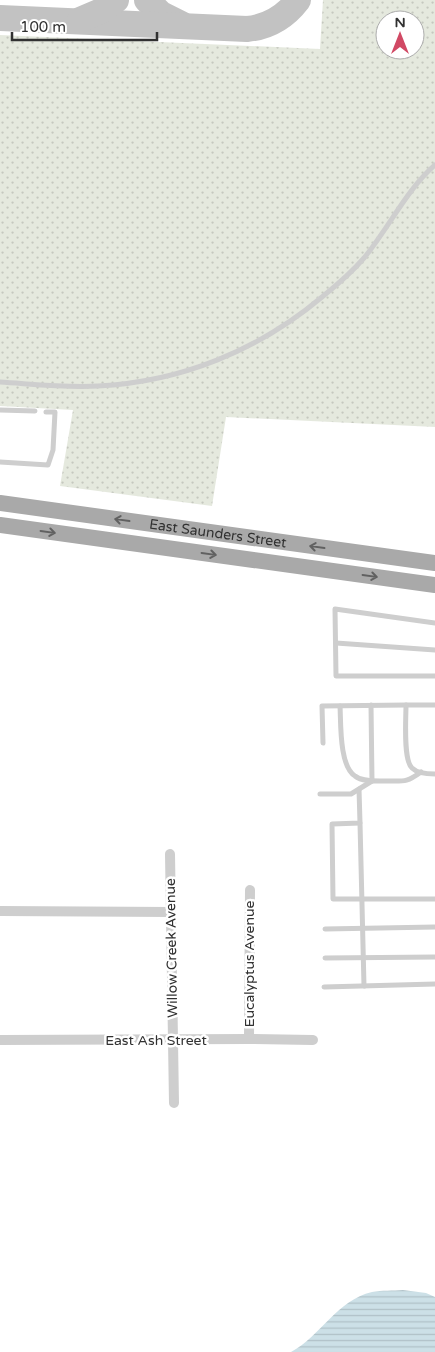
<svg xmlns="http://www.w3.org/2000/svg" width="435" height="1352" font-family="'Varela Round',sans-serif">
  <defs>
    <pattern id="grass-dots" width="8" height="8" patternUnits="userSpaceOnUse" patternTransform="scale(1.25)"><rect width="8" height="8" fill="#e5e9de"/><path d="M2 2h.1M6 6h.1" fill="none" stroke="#c5c8bf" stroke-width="1.8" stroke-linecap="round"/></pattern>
    <pattern id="water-rules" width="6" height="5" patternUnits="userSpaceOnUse" patternTransform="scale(1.25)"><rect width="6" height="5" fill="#cce0e7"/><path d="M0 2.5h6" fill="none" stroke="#b0c1c7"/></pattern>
  </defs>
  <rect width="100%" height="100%" fill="#fff"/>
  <path fill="url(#grass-dots)" fill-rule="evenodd" d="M323,0H435V427L226,417L212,506L60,486L73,410L0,406V35L320,49ZM385,20H415V50H385Z"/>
  <path fill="url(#water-rules)" d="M403,1290L426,1293L435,1297V1352H291C321,1336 337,1300 372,1292C382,1290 393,1291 403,1290Z"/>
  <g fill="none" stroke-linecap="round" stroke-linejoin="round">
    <g stroke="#c2c2c2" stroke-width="26">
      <path d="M147,0L161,14L181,24"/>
      <path d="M0,18L247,29C268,27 285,17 298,0"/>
      <path d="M80,20L101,11L116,0"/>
    </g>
    <g stroke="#cecece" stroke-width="5">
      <path d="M0,382C32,384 66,388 98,386C181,382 259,350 322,297C337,285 352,272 364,258C388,229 407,189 435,165"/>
      <path d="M0,410L35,411"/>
      <path d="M0,462L48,465L53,450L55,412H46"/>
      <path d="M435,623L335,609L336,676H435"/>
      <path d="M336,643L435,650"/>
      <path d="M371,705L372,781"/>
      <path d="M435,705H406C406,718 403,760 412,768C417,773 428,774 435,774"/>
      <path d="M340,706C341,722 339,766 355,776C362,782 376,781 385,781C404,781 406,783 421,772"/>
      <path d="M323,743L322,706L406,705"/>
      <path d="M359,789L360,823L332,824L333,899H435"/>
      <path d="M320,794H351L372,781"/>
      <path d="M360,823L364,986"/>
      <path d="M325,929L435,927"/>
      <path d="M325,958L435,957"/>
      <path d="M324,987L435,984"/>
    </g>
    <g stroke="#cecece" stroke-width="10">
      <path d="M170,854L174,1103"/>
      <path d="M0,911L171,912"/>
      <path d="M249,1039L250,890"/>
      <path d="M0,1040L249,1039L313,1040"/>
    </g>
    <g stroke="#a9a9a9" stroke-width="16">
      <path id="s1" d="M0,503L435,563"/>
      <path d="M0,525L435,585"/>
    </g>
  </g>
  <defs><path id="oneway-shaft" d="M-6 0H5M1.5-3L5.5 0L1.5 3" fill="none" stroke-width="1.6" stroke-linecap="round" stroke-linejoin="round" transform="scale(1.25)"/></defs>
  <g stroke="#616161">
    <use href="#oneway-shaft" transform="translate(122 520) rotate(-172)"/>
    <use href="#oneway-shaft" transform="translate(48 532) rotate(8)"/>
    <use href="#oneway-shaft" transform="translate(317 547) rotate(-172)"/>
    <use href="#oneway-shaft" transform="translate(209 554) rotate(8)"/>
    <use href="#oneway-shaft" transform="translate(370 576) rotate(8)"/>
  </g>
  <g text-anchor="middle" stroke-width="5" stroke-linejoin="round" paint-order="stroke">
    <g font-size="14" fill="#313131" stroke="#fff">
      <text dy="5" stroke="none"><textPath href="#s1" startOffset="220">East Saunders Street</textPath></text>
      <text transform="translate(171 948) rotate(-91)" y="5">Willow Creek Avenue</text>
      <text transform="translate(249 964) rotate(-90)" y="5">Eucalyptus Avenue</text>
      <text x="156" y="1045">East Ash Street</text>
    </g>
  </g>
  <g transform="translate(400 35)"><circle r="24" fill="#ffffff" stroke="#adadad"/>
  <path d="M0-4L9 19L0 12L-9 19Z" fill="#d14964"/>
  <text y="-8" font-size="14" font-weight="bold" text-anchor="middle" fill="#313131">N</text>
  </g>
  <path d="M12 32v8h145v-8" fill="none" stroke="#313131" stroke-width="2.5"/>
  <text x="20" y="32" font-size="15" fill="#313131" stroke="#ffffff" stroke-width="4" paint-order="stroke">100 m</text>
</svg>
